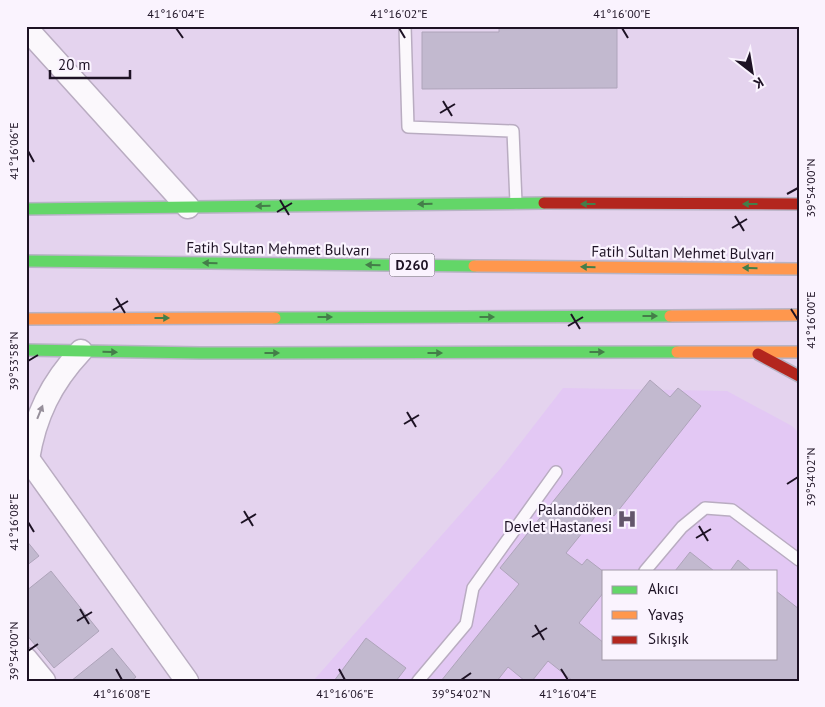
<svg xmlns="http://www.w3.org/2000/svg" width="825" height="707" font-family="'PT Sans',sans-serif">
  <rect width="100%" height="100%" fill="#e4d3ee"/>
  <path fill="#e3c8f4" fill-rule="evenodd" d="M563,388L727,391L792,426L799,433V681H313L501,468ZM604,571H776V658H604Z"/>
  <g fill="#c2b9cf" stroke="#aea4ba">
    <path d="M499,26H617V88L422,89V32H499Z"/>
    <path d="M650,380L670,397L678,388L701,406L614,516L603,507L566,553L582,565L587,559L604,572V592L579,623L604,643V658H776V591L799,609V681H573L548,661L532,681H525L508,667L497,681H441L519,584L500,568Z"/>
    <path d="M26,540L39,556L26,566Z"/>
    <path d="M690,552L714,571H675Z"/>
    <path d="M738,560L751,571H730Z"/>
    <path d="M51,571L99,631L54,668L26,634V591Z"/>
    <path d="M366,638L406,668L396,681H334Z"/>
    <path d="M112,648L136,677L131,681H71Z"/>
  </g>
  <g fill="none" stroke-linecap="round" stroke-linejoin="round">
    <defs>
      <g id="lane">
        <path d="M405,26L408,127L513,131L516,203"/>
        <path d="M645,571L682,527L705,508L732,510L799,560"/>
        <path d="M418,681L466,624L473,588L556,472"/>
      </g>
      <g id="street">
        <path d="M26,28L188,207"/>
        <path d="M26,456L187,681"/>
        <path d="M28,459C35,416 51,383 81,351"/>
        <path d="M26,659L44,681"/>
      </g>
      <g id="fast">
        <path d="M26,209L544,203"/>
        <path d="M26,261L474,266"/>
        <path d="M275,318L670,316"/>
        <path d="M26,350L200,353L677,352"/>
      </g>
      <g id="slow">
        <path d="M474,266L799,269"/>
        <path d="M670,316L799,315"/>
        <path d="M26,319L275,318"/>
        <path d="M677,352H799"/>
      </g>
      <g id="jam">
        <path d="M544,203L799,204"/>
        <path d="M758,354L799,376"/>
      </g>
    </defs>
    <use href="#lane" stroke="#b9acc1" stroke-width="14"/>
    <use href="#street" stroke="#b9acc1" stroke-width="25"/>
    <use href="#fast" stroke="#b7b3c4" stroke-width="14"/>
    <use href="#slow" stroke="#b7b3c4" stroke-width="14"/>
    <use href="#jam" stroke="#b7b3c4" stroke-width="14"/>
    <use href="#lane" stroke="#fbf8fc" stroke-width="11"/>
    <use href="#street" stroke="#fbf8fc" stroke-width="22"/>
    <use href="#fast" stroke="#63d668" stroke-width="11"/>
    <use href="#slow" stroke="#ff974d" stroke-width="11"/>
    <use href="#jam" stroke="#b3261e" stroke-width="11"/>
  </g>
  <defs><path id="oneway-solid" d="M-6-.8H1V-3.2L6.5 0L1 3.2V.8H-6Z" transform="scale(1.25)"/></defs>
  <g fill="#447e49">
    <use href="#oneway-solid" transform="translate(425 204) rotate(179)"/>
    <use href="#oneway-solid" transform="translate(588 204) rotate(-180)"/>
    <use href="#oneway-solid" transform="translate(750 204) rotate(-180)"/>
    <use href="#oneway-solid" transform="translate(263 206) rotate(179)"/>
    <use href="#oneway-solid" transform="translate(210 263) rotate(-179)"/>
    <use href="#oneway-solid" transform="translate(373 265) rotate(-179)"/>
    <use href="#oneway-solid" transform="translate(588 267) rotate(-179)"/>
    <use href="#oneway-solid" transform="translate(750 268) rotate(-179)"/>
    <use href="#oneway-solid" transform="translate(650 316)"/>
    <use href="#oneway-solid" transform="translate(325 317)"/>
    <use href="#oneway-solid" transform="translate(487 317)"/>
    <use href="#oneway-solid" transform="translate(162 318)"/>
    <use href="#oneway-solid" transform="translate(110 352) rotate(1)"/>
    <use href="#oneway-solid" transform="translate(597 352)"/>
    <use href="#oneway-solid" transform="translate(272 353)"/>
    <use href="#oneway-solid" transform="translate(435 353)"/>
  </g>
  <use fill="#97909b" href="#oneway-solid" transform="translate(40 412) rotate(-68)"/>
  <path fill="none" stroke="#1d1224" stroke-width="2" d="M176,28L183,38M399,28L405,38M622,28L628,38M443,101L452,116M440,113L455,104M28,151L34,162M787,194L798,188M280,200L289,215M277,212L292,203M735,216L744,231M732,228L747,219M116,298L125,313M791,309L798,320M113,310L128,301M571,314L580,329M568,326L583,317M28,361L38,355M407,412L416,427M404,424L419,415M787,484L798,477M244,511L253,526M28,522L34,532M241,523L256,514M699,526L708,541M696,538L711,529M80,609L89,624M77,621L92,612M535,625L544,640M532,637L547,628M28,651L38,644M116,669L122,680M339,669L345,680M561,669L568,680M461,680L471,673"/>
  <defs>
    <symbol id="hospital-bare" viewBox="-9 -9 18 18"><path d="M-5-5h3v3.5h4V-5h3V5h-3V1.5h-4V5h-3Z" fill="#63566b" stroke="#faf3fe" stroke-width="2.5" paint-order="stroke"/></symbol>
  </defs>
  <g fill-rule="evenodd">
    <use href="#hospital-bare" x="613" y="505" width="28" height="28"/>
  </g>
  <g text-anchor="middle" stroke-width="4.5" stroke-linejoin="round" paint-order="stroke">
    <rect fill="#faf3fe" stroke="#5f5665" stroke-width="1" x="389.5" y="253.5" width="45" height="23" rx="4"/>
    <g font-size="14" font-weight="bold" fill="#1d1224">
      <text x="412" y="270">D260</text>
    </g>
    <g font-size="15" fill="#1d1224" stroke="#faf3fe">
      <text transform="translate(278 249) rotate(1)" y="5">Fatih Sultan Mehmet Bulvarı</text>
      <text transform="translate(683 253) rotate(1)" y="5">Fatih Sultan Mehmet Bulvarı</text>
    </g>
    <g font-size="15" fill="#1d1224" stroke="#faf3fe" text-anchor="end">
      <text x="612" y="515">Palandöken<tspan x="612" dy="17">Devlet Hastanesi</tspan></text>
    </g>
  </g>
  <rect width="825" height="707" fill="none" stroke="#faf3fe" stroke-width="55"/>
  <rect x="602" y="570" width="175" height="90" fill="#faf3fe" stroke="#a299a7"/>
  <rect x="612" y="586" width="25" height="8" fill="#63d668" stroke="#a299a7"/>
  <text x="648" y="594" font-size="15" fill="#1d1224">Akıcı</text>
  <rect x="612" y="611" width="25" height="8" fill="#ff974d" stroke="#a299a7"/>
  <text x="648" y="620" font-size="15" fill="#1d1224">Yavaş</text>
  <rect x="612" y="636" width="25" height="8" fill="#b3261e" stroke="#a299a7"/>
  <text x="648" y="644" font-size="15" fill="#1d1224">Sıkışık</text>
  <g transform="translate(752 72) rotate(149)" stroke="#faf3fe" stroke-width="4" paint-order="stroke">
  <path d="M0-4L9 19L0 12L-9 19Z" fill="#1d1224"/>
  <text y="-8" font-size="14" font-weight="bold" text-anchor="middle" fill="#1d1224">K</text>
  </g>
  <path d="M50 70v8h80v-8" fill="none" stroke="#1d1224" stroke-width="2.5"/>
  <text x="58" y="70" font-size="15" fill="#1d1224" stroke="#faf3fe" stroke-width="4" paint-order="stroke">20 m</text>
  <rect x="28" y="28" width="770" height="652" fill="none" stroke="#1d1224" stroke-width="2"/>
  <g font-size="12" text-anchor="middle" fill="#1d1224">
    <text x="176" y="18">41°16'04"E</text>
    <text x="399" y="18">41°16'02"E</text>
    <text x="622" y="18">41°16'00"E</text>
    <text transform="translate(14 151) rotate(-90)" y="4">41°16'06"E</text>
    <text transform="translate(811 188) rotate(-90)" y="4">39°54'00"N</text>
    <text transform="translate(811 320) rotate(-90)" y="4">41°16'00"E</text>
    <text transform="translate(14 361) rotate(-90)" y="4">39°53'58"N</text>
    <text transform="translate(811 477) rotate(-90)" y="4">39°54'02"N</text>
    <text transform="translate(14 522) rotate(-90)" y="4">41°16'08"E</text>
    <text transform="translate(14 651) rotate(-90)" y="4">39°54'00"N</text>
    <text x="122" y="698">41°16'08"E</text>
    <text x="345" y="698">41°16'06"E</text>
    <text x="461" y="698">39°54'02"N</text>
    <text x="568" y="698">41°16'04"E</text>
  </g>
</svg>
